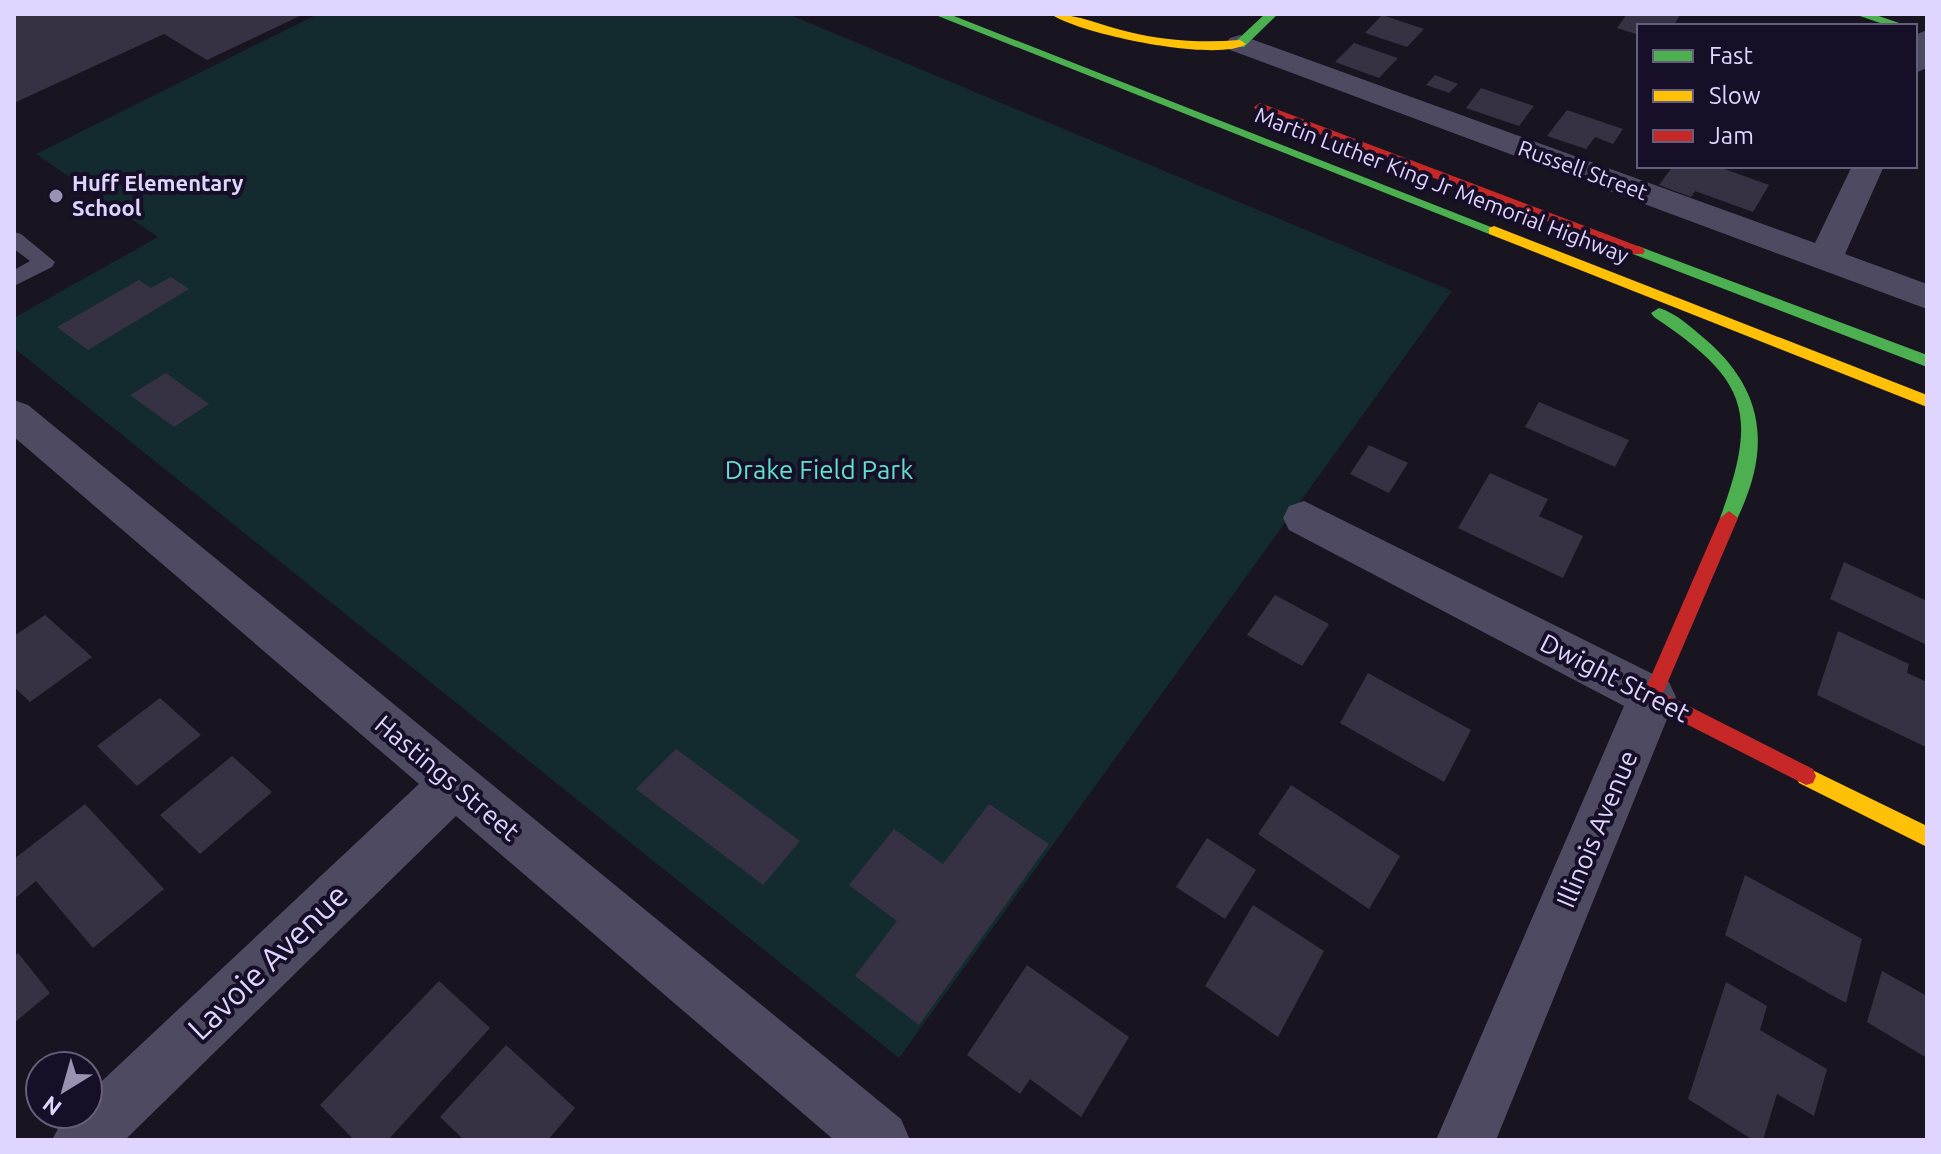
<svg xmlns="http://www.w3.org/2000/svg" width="1941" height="1154" font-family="Ubuntu,sans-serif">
  <rect width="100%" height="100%" fill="#181521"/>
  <path fill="#132b2f" d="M318,14H788L1452,291L899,1058L14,348V318L158,237L36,154Z"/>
  <g fill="#373243">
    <path d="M14,14H304L207,60L164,34L14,103Z"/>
    <path d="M1627,14H1678L1680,15L1673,26H1639V35L1617,28Z"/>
    <path d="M1382,15L1424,29L1407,47L1365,33Z"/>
    <path d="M1354,43L1398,58L1379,78L1335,62Z"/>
    <path d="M1435,75L1458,84L1449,93L1426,85Z"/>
    <path d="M1481,88L1534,106L1519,126L1466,108Z"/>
    <path d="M1567,110L1623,129L1613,144L1595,137L1586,149L1547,136Z"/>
    <path d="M1673,166H1716L1769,185L1753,212L1695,191L1691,197L1659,185Z"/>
    <path d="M171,277L189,289L88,350L57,327L139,280L151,288Z"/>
    <path d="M166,373L209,404L174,427L130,395Z"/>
    <path d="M1539,402L1629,440L1615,467L1525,427Z"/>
    <path d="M1369,445L1408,463L1389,493L1350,474Z"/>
    <path d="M1490,473L1548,499L1539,516L1583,536L1563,578L1458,528Z"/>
    <path d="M1844,562L1927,601V645L1830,599Z"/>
    <path d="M1275,595L1329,624L1302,666L1247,635Z"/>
    <path d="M45,615L92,657L30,702L14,687V636Z"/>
    <path d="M1838,631L1909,664L1907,673L1927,682L1926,747L1817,695Z"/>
    <path d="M1368,673L1471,730L1444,782L1340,723Z"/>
    <path d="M160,698L201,735L137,786L97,746Z"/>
    <path d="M676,749L800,841L763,885L636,789Z"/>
    <path d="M232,756L272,792L200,854L160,815Z"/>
    <path d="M1291,785L1400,856L1369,909L1258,834Z"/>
    <path d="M85,804L164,889L93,948L36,881L14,899V859Z"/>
    <path d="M989,804L1049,844L919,1025L855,976L897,921L849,885L894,829L943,864Z"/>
    <path d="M1207,838L1256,870L1225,919L1176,887Z"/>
    <path d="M1745,875L1862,939L1846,1003L1725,935Z"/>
    <path d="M1253,905L1324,951L1278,1037L1205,986Z"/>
    <path d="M18,953L50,993L14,1023V956Z"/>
    <path d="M1027,965L1129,1037L1081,1117L1030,1079L1020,1094L967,1055Z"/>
    <path d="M1882,971L1927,996V1058L1867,1022Z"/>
    <path d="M439,981L490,1028L388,1140H354L320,1105Z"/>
    <path d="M1726,982L1767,1006L1760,1030L1827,1069L1814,1116L1777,1094L1763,1140H1753L1688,1099Z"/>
    <path d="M506,1045L575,1108L548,1140H464L440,1117Z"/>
  </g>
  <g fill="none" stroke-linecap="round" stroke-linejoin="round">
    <path fill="#4e4a62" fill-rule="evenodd" d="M14,232L21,234L55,262L52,267L14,286V270L30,261L14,249Z"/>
    <g fill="#4e4a62" fill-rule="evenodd">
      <path d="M1927,30V68L1915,73V35Z"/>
      <path d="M1240,35L1815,243L1852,166H1884L1845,254L1927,284V309L1230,50L1225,44L1230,38Z"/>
      <path d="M14,400L28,405L901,1119L910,1140H834L456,816L125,1140H52L66,1114H88V1094L419,784L14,437Z"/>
      <path d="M1304,501L1669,682L1676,697L1496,1140H1436L1624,706L1289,530L1283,518L1289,506Z"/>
    </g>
    <g fill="#4caf50" fill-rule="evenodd">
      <path d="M933,14H949L1501,231L1499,234H1489Z"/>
      <path d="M1265,14H1278L1244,47H1236V41Z"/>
      <path d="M1854,14H1873L1908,26H1889Z"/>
      <path d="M1638,246L1927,355V367L1633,254V248Z"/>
      <path d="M1659,308C1676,313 1692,328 1705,339C1767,392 1771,452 1735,523L1729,525L1720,518C1759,412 1748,380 1654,317L1651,313Z"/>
    </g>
    <g fill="#ffc107" fill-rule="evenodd">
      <path d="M1051,14C1078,14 1103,26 1129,32C1166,41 1202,43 1240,40L1246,44C1219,63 1078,34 1051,14Z"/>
      <path d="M1494,226L1927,395V407L1489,234V228Z"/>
      <path d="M1806,767L1927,826V847L1799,783L1796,776L1799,769Z"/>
    </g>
    <g fill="#c62828" fill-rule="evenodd">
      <path d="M1260,103L1643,248L1645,251L1643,254H1633L1256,110L1254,107Z"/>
      <path d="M1729,511L1738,518L1663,693L1813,769L1816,776L1813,783L1806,785L1645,703L1642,697L1720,518Z"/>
    </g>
  </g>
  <circle fill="#9992b1" stroke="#160f27" stroke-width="3" cx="56" cy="196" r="8"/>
  <g text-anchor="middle" stroke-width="8" stroke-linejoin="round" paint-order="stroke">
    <g font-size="22" fill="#dfd5ff" stroke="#160f27">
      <text transform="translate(1583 170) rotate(20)" y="8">Russell Street</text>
      <text transform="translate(1442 185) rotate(21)" y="8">Martin Luther King Jr Memorial Highway</text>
    </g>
    <g font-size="22" font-weight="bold" fill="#dfd5ff" stroke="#160f27" text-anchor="start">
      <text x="72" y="191">Huff Elementary<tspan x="72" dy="25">School</tspan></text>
    </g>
    <g font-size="26" fill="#60e0ce" stroke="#160f27">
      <text x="819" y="479">Drake Field Park</text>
    </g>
    <g font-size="26" fill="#dfd5ff" stroke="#160f27">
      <text transform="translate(1615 678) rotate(27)" y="9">Dwight Street</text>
      <text transform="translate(447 778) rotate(40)" y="9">Hastings Street</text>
      <text transform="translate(1597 829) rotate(-67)" y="9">Illinois Avenue</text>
    </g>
    <g font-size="32" fill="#dfd5ff" stroke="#160f27">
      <text transform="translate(268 962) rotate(-44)" y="11">Lavoie Avenue</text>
    </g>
  </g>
  <rect width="1941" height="1154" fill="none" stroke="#dfd5ff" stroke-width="32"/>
  <rect x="1637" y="24" width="280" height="144" fill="#160f27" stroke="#665e7d" stroke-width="2"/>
  <rect x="1653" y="50" width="40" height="12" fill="#4caf50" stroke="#665e7d" stroke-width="2"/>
  <text x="1709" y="64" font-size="24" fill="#dfd5ff">Fast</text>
  <rect x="1653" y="90" width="40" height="12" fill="#ffc107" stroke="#665e7d" stroke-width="2"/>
  <text x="1709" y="104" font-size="24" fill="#dfd5ff">Slow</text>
  <rect x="1653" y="130" width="40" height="12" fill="#c62828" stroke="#665e7d" stroke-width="2"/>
  <text x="1709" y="144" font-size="24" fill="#dfd5ff">Jam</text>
  <g transform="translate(64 1090) rotate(217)"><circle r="38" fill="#160f27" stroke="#665e7d" stroke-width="2"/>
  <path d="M0-6L14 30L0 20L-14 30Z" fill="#9992b1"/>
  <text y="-12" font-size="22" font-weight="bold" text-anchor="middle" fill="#dfd5ff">N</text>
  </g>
</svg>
